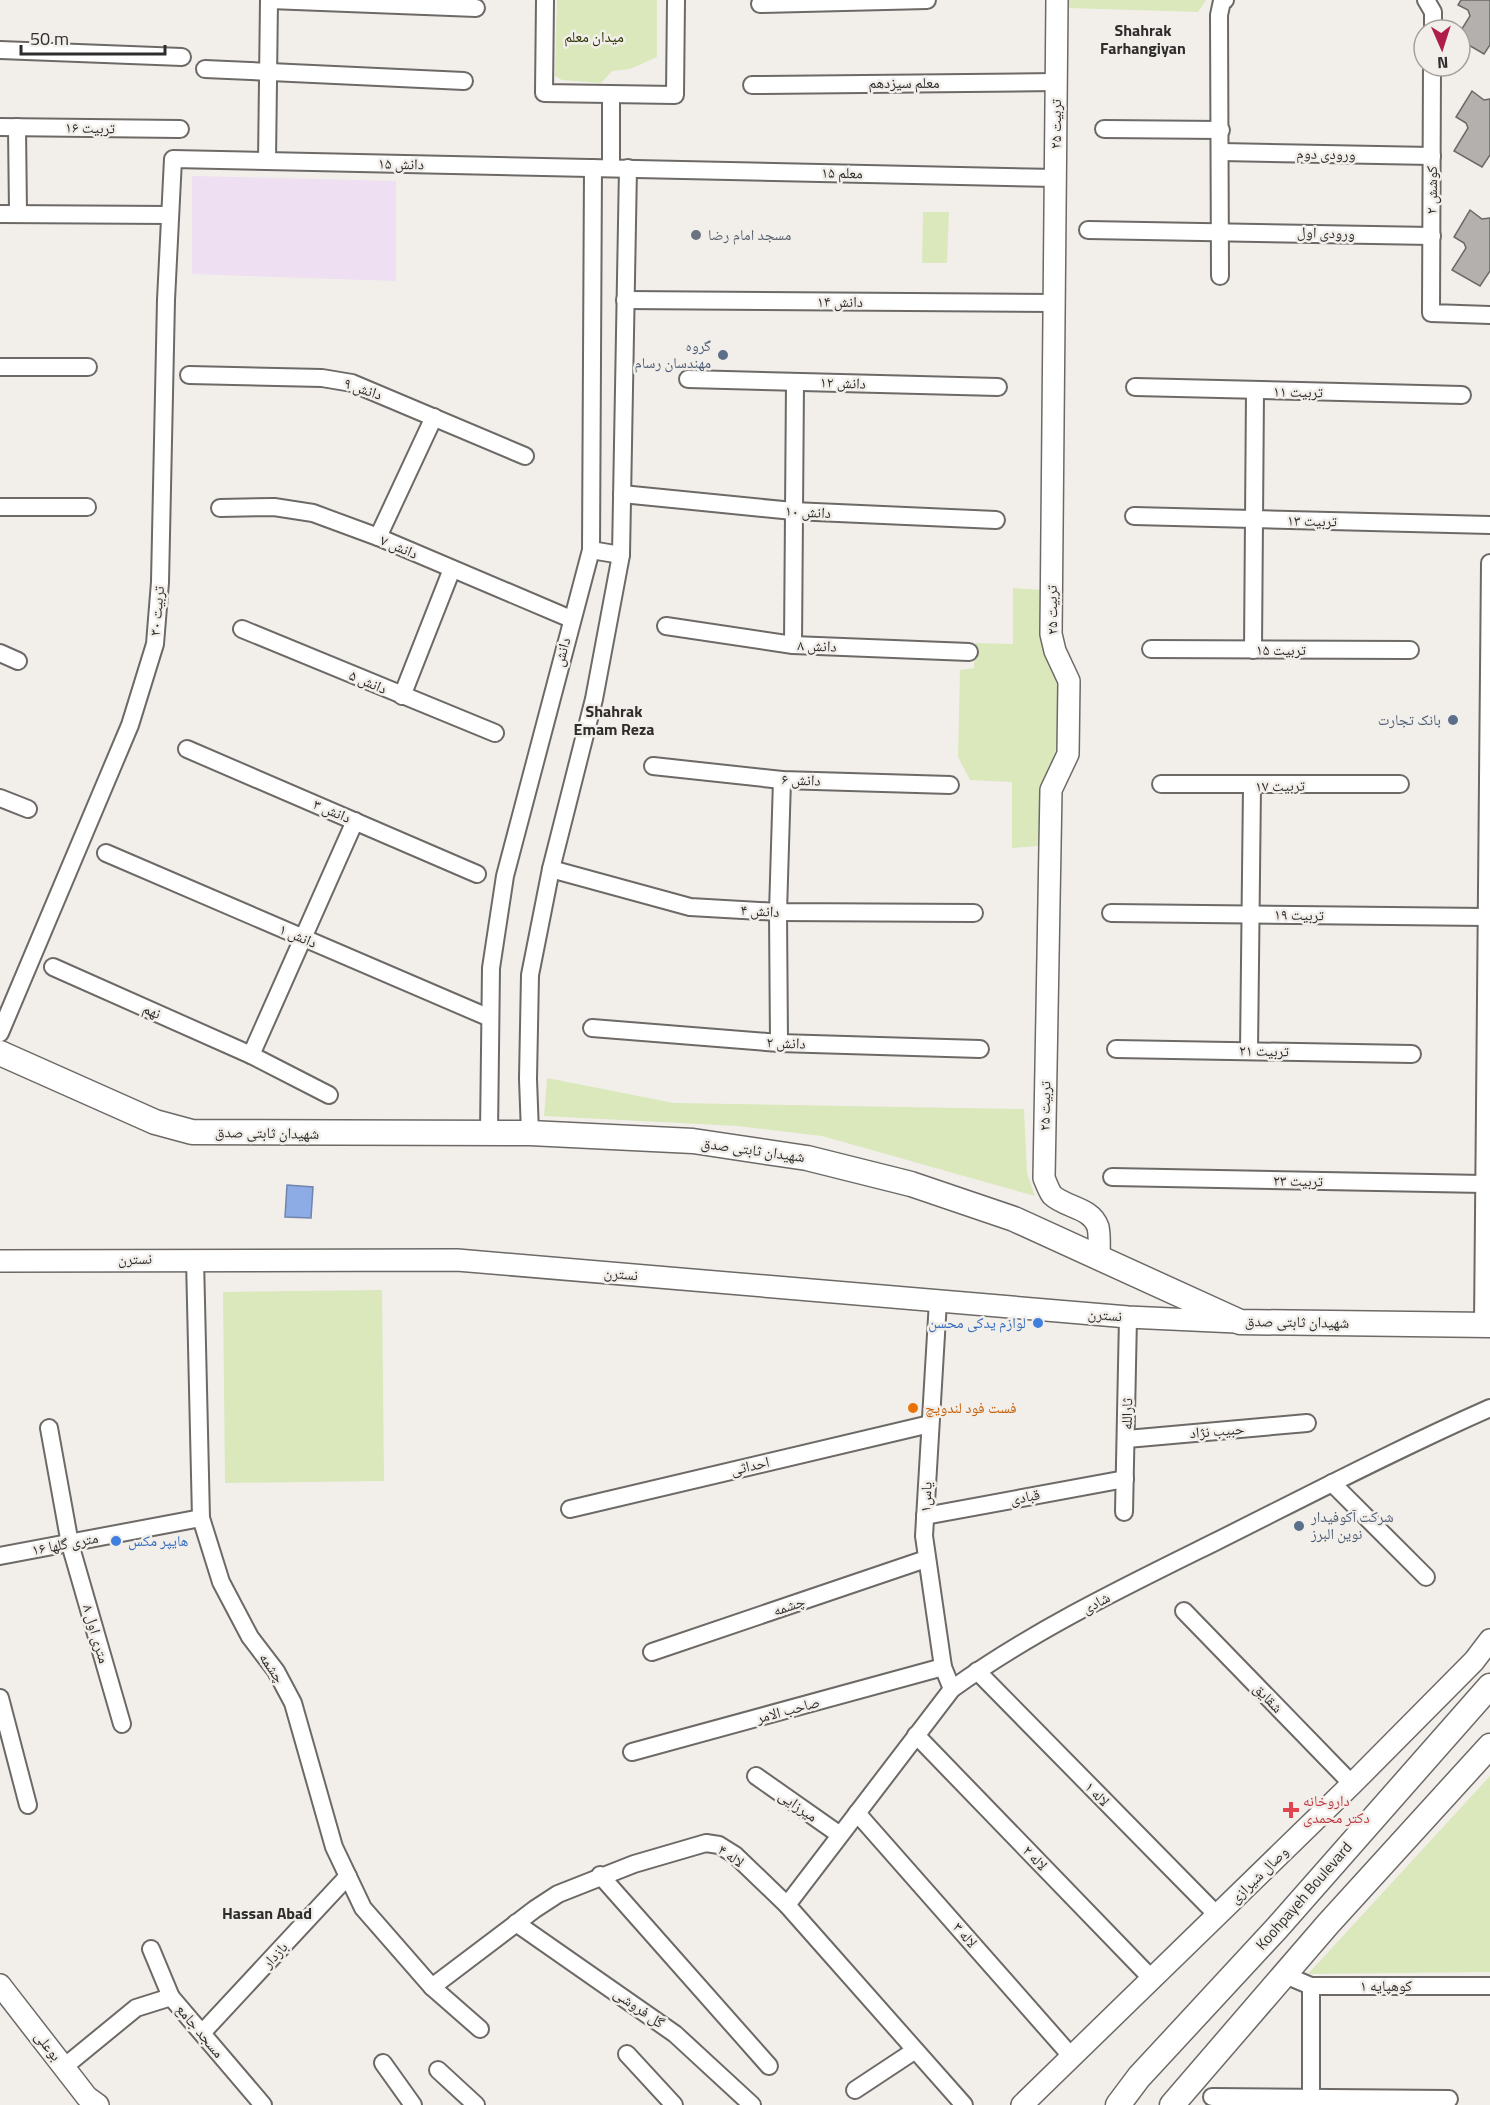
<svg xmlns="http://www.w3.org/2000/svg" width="1490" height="2105" font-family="'Titillium Web','Noto Naskh Arabic',sans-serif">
  <rect width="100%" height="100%" fill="#f2efeb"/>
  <path fill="#eedff2" d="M192,176L396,181V281L192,274Z"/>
  <g fill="#dae8bc">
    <path d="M557,0H657V57L630,69L612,71L601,83L562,80L555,76Z"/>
    <path d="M1068,0H1206L1198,12L1068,8Z"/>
    <path d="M923,212H949L947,263H922Z"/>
    <path d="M1013,588L1041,590L1042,648L1061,680L1060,758L1043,779L1038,846L1012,848V782L970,780L958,757L960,670L974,668L975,643L1013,644Z"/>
    <path d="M547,1078L674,1103L1024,1109L1027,1173L1035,1196L822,1136L737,1126L544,1116Z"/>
    <path d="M382,1290L384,1481L225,1483L223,1292Z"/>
    <path d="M1490,1776V1972L1308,1974Z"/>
  </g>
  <path fill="#8dabe5" stroke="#7085ae" stroke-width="1.5" d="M287,1185L313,1187L311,1218L285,1217Z"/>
  <g fill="#b3b0ad" stroke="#6b6865" stroke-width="1.5">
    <path d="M1461,0H1490V45L1484,54L1460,40V32L1470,16L1468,10L1458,5Z"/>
    <path d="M1472,91L1484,100L1490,99V155L1482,167L1454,151L1468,128L1466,123L1456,117Z"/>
    <path d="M1470,210L1482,219L1490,218V271L1480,286L1452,270L1466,248L1464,243L1454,237Z"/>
  </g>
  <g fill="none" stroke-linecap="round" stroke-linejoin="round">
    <defs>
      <g id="minor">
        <path d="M270,0L476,8"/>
        <path d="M545,0L544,93L675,95L676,0"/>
        <path d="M1426,0L1433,12V30"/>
        <path d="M760,4L927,0"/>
        <path d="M0,50L182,57"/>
        <path d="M1432,66L1431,313L1490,315"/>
        <path d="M205,69L464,81"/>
        <path d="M752,85L1057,82"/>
        <path d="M611,94V168"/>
        <path d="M0,127L180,129"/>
        <path d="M17,127L18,214"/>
        <path d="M1104,129L1221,130"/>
        <path d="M1221,152L1432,156"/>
        <path d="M267,161L269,0"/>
        <path d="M0,214L170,215"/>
        <path d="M1088,230L1432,236"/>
        <path d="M1220,276L1219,15L1222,1L1225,0"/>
        <path d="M625,300L1055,303"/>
        <path d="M0,367H88"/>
        <path d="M189,375L322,378L352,383L525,456"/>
        <path d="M688,379L998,387"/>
        <path d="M1135,387L1462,395"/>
        <path d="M622,494L793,511L996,520"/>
        <path d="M0,507H87"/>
        <path d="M220,508L274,507L313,513L378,537L571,619"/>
        <path d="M1134,516L1490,525"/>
        <path d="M378,537L434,417"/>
        <path d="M591,550L621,555"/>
        <path d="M666,626L793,645L969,652"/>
        <path d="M242,629L495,733"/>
        <path d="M793,645L795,382"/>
        <path d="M1151,649L1410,650"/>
        <path d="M1253,650L1255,391"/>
        <path d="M0,653L18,661"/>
        <path d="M402,696L452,569"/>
        <path d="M187,749L477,874"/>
        <path d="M653,766L782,780L950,785"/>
        <path d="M1161,784H1400"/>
        <path d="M0,798L28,809"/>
        <path d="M106,853L490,1018"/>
        <path d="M551,869L690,907L778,912L974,913"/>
        <path d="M1111,913L1487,917"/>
        <path d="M53,967L251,1055L329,1095"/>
        <path d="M592,1028L779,1043L980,1049"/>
        <path d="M0,1033L130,725L155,644L160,582L166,300L173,159L1056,178"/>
        <path d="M779,1043L778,912L782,780"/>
        <path d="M1116,1049L1412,1054"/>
        <path d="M1249,1051L1252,786"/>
        <path d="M251,1055L355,821"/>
        <path d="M489,1133L491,968L505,876L591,550L593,168"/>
        <path d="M530,1133L528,1079L530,975L551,869L594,699L621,555L628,168"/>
        <path d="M1112,1177L1484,1184"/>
        <path d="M195,1259L201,1518L221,1582L250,1637L276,1671L293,1703L334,1847L363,1908L432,1987L480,2029"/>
        <path d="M938,1301L924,1536L943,1667L952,1689"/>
        <path d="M1483,1325L1490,563"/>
        <path d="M49,1428L70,1544L122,1724"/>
        <path d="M1127,1439L1307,1423"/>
        <path d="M1332,1483L1426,1577"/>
        <path d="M570,1509L930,1424"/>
        <path d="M1124,1512L1128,1317"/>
        <path d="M925,1516L1125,1479"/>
        <path d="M0,1556L201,1518"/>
        <path d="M1184,1611L1352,1784"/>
        <path d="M652,1652L926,1559"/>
        <path d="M977,1671L1218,1916"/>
        <path d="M0,1698L28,1805"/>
        <path d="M916,1735L1153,1980"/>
        <path d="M632,1752L943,1667"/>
        <path d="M756,1776L840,1835"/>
        <path d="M857,1813L1072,2057"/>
        <path d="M600,1875L769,2066"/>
        <path d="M787,1905L952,1689C1034,1630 1126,1586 1217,1541C1307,1496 1397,1449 1490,1408"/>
        <path d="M516,1923L675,2034L752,2105"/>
        <path d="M151,1949L171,1997L263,2105"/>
        <path d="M1285,1975L1311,1986H1490"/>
        <path d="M1311,1986V2098"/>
        <path d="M432,1987L535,1909L558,1894L634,1864L706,1843L719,1845L735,1855L787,1905L964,2105"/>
        <path d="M202,2033L348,1876"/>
        <path d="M627,2054L674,2105"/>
        <path d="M383,2063L413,2105"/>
        <path d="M64,2067L136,2008L171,1997"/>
        <path d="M438,2070L476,2105"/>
        <path d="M855,2090L914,2051"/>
        <path d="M1212,2097L1449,2099"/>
      </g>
      <g id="tertiary">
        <path d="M1057,0L1051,634L1055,651L1069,681L1068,754L1051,790L1044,1178C1046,1183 1049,1191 1052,1195C1066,1208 1091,1207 1098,1227C1100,1236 1099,1247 1099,1256"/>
        <path d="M0,1261L457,1260L1128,1317L1236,1322"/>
        <path d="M0,1985L87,2097L98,2105"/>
        <path d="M1022,2105L1352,1784L1474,1661L1490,1640"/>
      </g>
      <g id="secondary">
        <path d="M0,1053L155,1122L192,1132L530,1133L693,1141L807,1158L911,1184L1014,1219L1240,1322L1490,1325"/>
        <path d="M1118,2105L1139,2077L1277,1928L1490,1686"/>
        <path d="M1172,2105L1328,1924L1490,1746"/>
      </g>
    </defs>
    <use href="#minor" stroke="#6c6966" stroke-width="20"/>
    <use href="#tertiary" stroke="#6c6966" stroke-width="24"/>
    <use href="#secondary" stroke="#6c6966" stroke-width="27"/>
    <use href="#minor" stroke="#fff" stroke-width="16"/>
    <use href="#tertiary" stroke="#fff" stroke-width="21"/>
    <use href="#secondary" stroke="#fff" stroke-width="24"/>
  </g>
  <circle fill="#6b7280" stroke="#f2efeb" stroke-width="2" cx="696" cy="235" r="6"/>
  <g fill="#5c6f8a" stroke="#f2efeb" stroke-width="2">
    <circle cx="723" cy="355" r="6"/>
    <circle cx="1453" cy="720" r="6"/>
    <circle cx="1299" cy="1526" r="6"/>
  </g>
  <g fill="#3f7fe0" stroke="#f2efeb" stroke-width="2">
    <circle cx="1038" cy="1323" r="6"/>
    <circle cx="116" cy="1541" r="6"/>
  </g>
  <circle fill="#e8710a" stroke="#f2efeb" stroke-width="2" cx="913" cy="1408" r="6"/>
  <path fill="#e0444e" stroke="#f2efeb" stroke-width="2" d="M1288 1801h6v6h6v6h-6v6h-6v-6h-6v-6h6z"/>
  <g text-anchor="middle" stroke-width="5" stroke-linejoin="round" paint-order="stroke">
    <g font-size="15" fill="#293401" stroke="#f2efeb">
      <text x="594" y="42">میدان معلم</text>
    </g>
    <g font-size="15" fill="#2e2d2c" stroke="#f2efeb">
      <text x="904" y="88">معلم سیزدهم</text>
      <text transform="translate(1056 124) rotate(-90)" y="5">تربیت ۲۵</text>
      <text transform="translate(90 128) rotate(1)" y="5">تربیت ۱۶</text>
      <text transform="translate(1326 154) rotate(1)" y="5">ورودی دوم</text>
      <text transform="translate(401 164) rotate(1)" y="5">دانش ۱۵</text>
      <text transform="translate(842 173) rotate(1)" y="5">معلم ۱۵</text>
      <text transform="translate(1432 190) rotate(-90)" y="5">کوشش ۲</text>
      <text transform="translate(1326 233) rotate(2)" y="5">ورودی اول</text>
      <text x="840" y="307">دانش ۱۴</text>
      <text transform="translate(843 383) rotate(2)" y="5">دانش ۱۲</text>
      <text transform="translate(363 389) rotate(19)" y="5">دانش ۹</text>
      <text transform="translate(1298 392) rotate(1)" y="5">تربیت ۱۱</text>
      <text transform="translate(808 512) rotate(3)" y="5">دانش ۱۰</text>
      <text transform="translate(1312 521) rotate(1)" y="5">تربیت ۱۳</text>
      <text transform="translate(399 547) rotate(23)" y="5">دانش ۷</text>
      <text transform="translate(1052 610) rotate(-91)" y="5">تربیت ۲۵</text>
      <text transform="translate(157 611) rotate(-85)" y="5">تربیت ۳۰</text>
      <text transform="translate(817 646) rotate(2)" y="5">دانش ۸</text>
      <text x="1281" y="655">تربیت ۱۵</text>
      <text transform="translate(562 652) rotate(-75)" y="5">دانش</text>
      <text transform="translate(368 682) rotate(23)" y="5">دانش ۵</text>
      <text transform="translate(801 780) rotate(2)" y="5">دانش ۶</text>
      <text transform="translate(1280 786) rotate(-1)" y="5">تربیت ۱۷</text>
      <text transform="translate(332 811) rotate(23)" y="5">دانش ۳</text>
      <text transform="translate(760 911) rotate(3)" y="5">دانش ۴</text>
      <text transform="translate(1299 915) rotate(1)" y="5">تربیت ۱۹</text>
      <text transform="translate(298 936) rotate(23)" y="5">دانش ۱</text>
      <text transform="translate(152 1011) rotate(24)" y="5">نهم</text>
      <text transform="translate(786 1043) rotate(2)" y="5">دانش ۲</text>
      <text transform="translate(1264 1051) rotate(1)" y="5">تربیت ۲۱</text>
      <text transform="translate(1045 1106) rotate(-89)" y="5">تربیت ۲۵</text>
      <text transform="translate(267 1133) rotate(1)" y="5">شهیدان ثابتی صدق</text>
      <text transform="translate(753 1150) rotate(8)" y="5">شهیدان ثابتی صدق</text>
      <text transform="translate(1298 1181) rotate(1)" y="5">تربیت ۲۳</text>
      <text transform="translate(135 1259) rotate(-1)" y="5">نسترن</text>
      <text transform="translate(621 1274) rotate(5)" y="5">نسترن</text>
      <text transform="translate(1105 1315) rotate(5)" y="5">نسترن</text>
      <text transform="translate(1297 1322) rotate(1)" y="5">شهیدان ثابتی صدق</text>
      <text transform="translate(1127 1414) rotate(-89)" y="5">ثارالله</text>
      <text transform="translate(1217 1431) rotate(-5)" y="5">حبیب نژاد</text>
      <text transform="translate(750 1466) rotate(-13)" y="5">احداثی</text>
      <text transform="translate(926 1497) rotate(-87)" y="5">یاس۱</text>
      <text transform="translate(1025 1497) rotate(-11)" y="5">قبادی</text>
      <text transform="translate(65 1544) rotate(-11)" y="5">۱۶ متری گلها</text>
      <text transform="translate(1096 1603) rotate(-28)" y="5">شادی</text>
      <text transform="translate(789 1606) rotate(-19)" y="5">چشمه</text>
      <text transform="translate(96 1634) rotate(74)" y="5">۸ متری اول</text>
      <text transform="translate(272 1668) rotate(56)" y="5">چشمه</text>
      <text transform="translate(1268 1698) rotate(46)" y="5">شقایق</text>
      <text transform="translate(788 1710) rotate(-15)" y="5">صاحب الامر</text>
      <text transform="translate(1097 1794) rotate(45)" y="5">لاله ۱</text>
      <text transform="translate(798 1806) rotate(35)" y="5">میرزایی</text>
      <text transform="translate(731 1856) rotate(35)" y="5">لاله ۴</text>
      <text transform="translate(1035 1858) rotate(46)" y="5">لاله ۲</text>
      <text transform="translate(1259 1875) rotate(-44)" y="5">وصال شیرازی</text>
      <text transform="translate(1304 1896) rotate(-49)" y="5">Koohpayeh Boulevard</text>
      <text transform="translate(965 1935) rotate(49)" y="5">لاله ۳</text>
      <text transform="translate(275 1955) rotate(-47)" y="5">بازدار</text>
      <text x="1386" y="1991">کوهپایه ۱</text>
      <text transform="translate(639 2008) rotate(35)" y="5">گل فروشی</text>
      <text transform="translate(200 2031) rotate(50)" y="5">مسجد جامع</text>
      <text transform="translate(48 2046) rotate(52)" y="5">بوعلی</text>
    </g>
    <g font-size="15" fill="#5b616d" stroke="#f2efeb" text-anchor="start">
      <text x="708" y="240">مسجد امام رضا</text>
    </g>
    <g font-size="15" fill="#4e5e75" stroke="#f2efeb" text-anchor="end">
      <text x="711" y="351">گروه<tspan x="711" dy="17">مهندسان رسام</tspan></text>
      <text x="1441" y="725">بانک تجارت</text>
      <text x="1311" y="1522" text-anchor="start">شرکت آکوفیدار<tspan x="1311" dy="17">نوین البرز</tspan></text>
    </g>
    <g font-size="15" fill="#366cbe" stroke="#f2efeb" text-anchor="end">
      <text x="1026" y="1328">لوازم یدکی محسن</text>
      <text x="128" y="1546" text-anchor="start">هایپر مکس</text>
    </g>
    <g font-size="15" fill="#c56008" stroke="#f2efeb" text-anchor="start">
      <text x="925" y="1413">فست فود لندویچ</text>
    </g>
    <g font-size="15" fill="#be3a42" stroke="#f2efeb" text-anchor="start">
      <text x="1303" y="1806">داروخانه<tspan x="1303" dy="17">دکتر محمدی</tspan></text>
    </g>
    <g font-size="16" font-weight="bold" fill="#2e2d2c" stroke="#f2efeb">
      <text x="1143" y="36">Shahrak<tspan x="1143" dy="18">Farhangiyan</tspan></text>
      <text x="614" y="717">Shahrak<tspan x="614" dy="18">Emam Reza</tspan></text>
      <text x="267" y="1919">Hassan Abad</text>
    </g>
  </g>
  <g transform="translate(1442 48) rotate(177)"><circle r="28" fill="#f2efeb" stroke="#a4a19f" stroke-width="1.5"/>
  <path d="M0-4.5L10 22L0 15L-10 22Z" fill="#af1d4b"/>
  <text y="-9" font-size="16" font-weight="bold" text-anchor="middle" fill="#2e2d2c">N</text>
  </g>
  <path d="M21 45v9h144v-9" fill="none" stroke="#2e2d2c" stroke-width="3"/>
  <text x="30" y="45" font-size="18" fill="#2e2d2c" stroke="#f2efeb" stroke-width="4.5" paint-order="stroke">50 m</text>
</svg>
